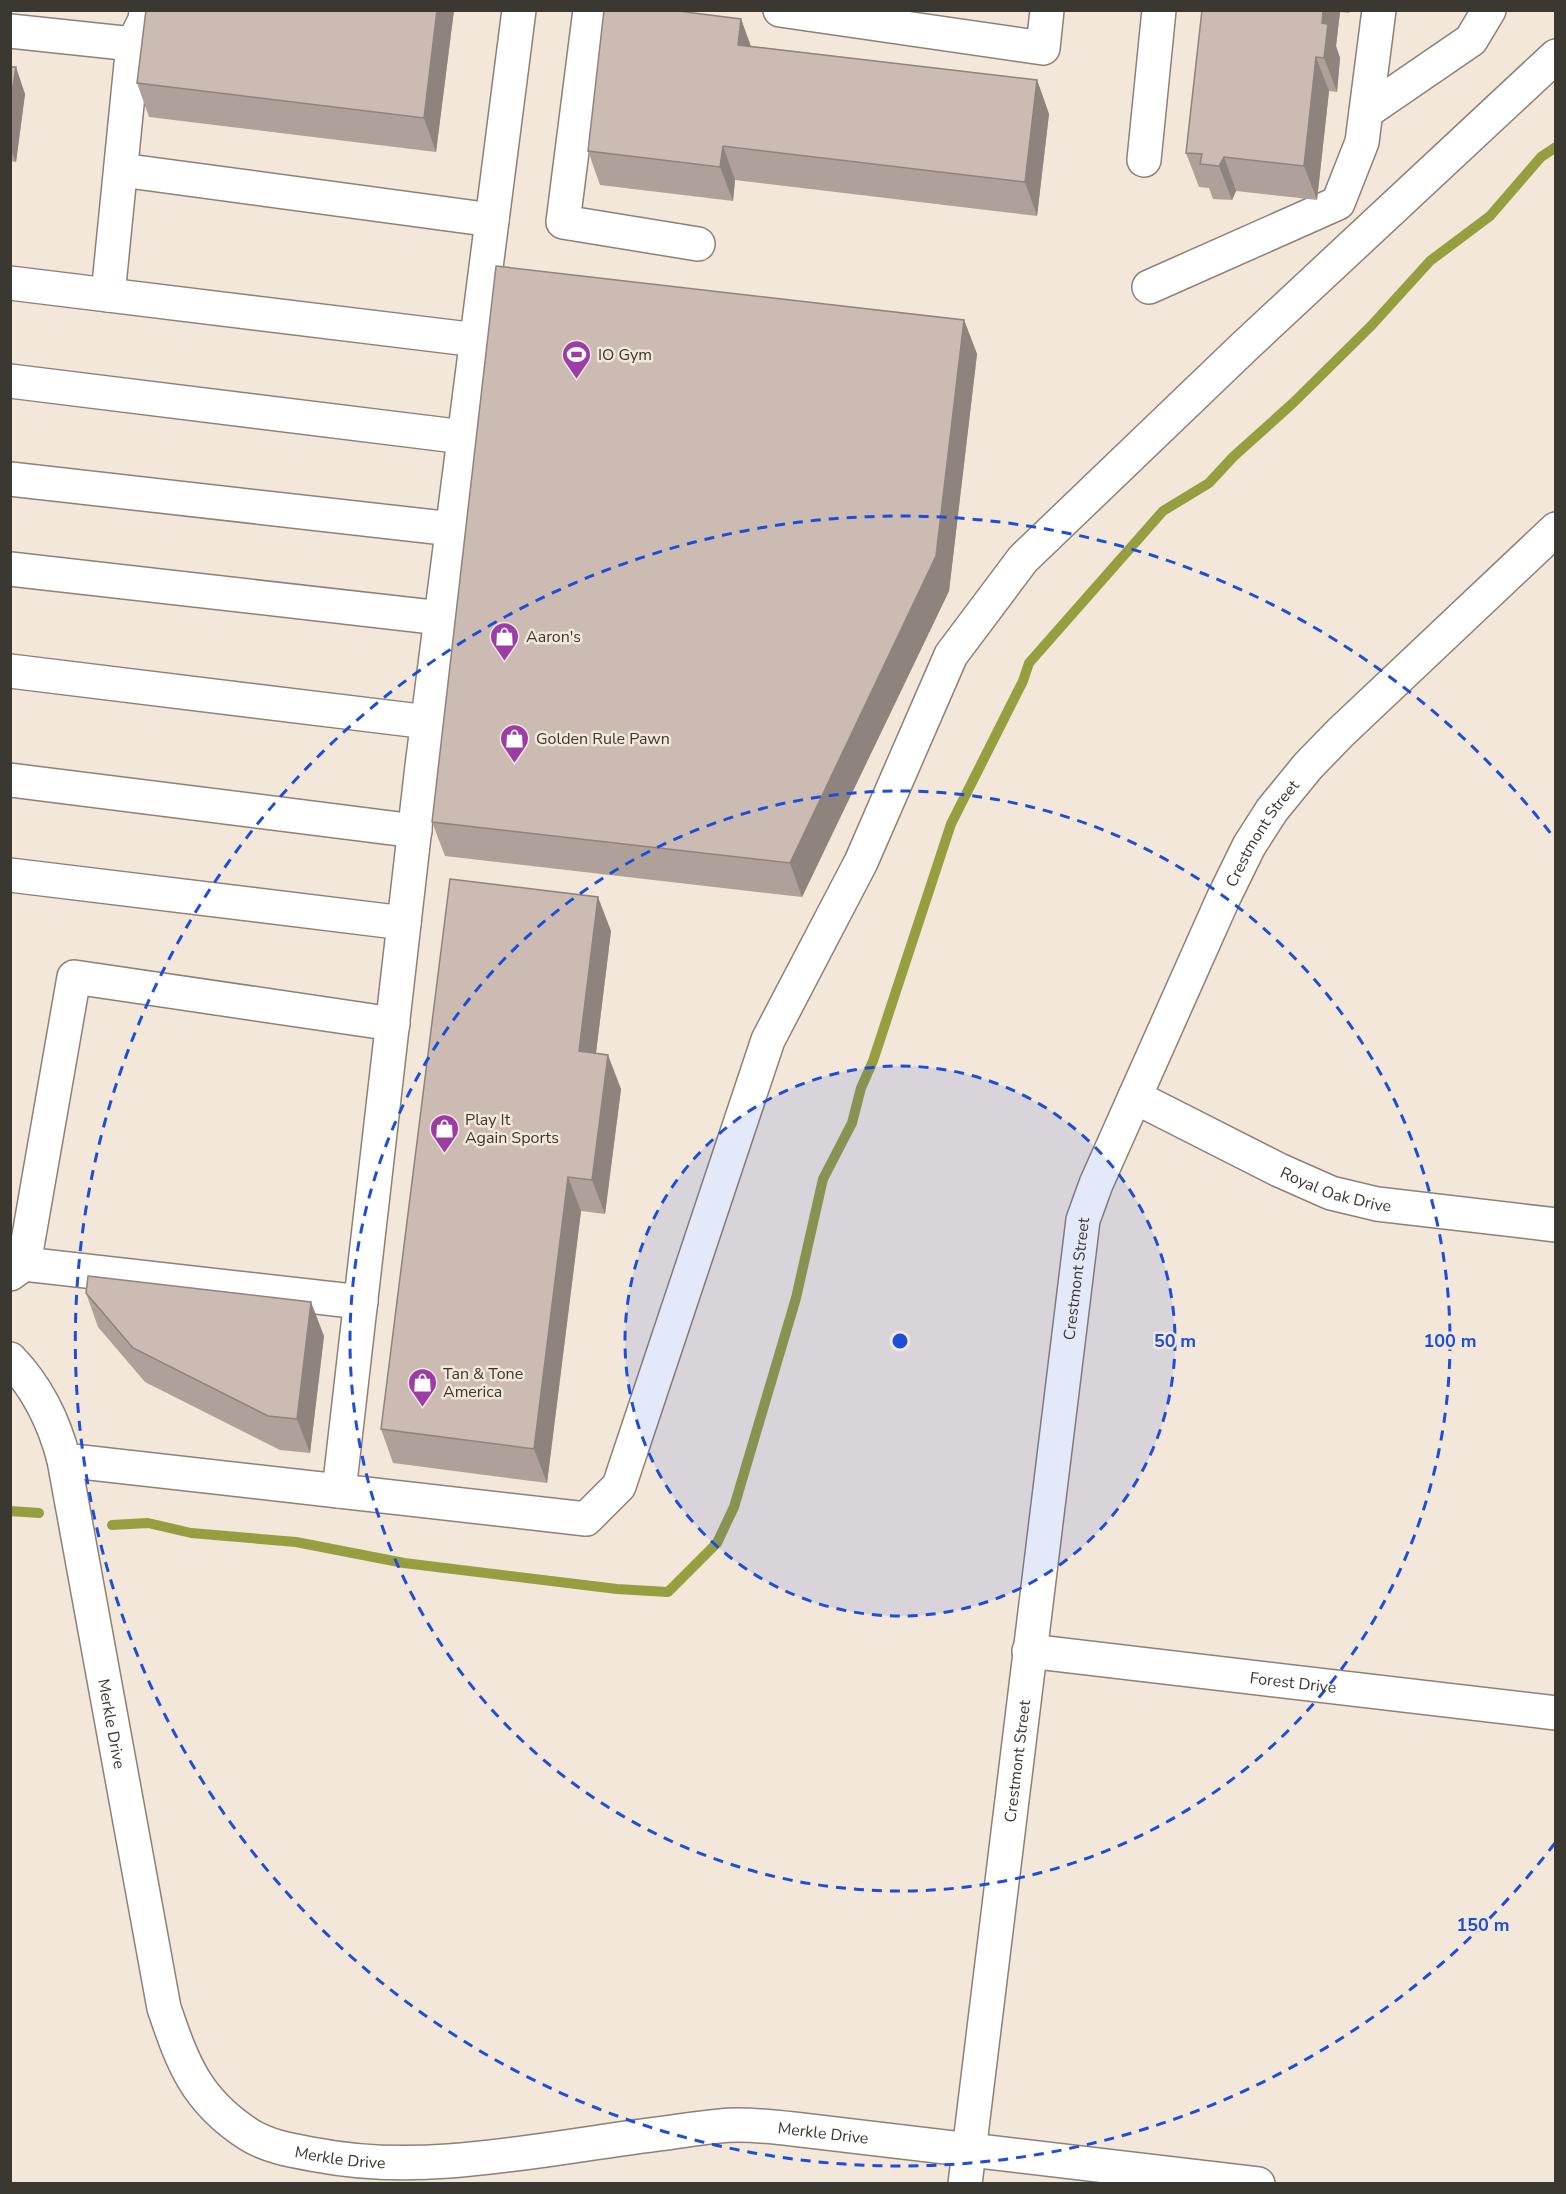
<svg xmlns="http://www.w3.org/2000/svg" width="1566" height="2194" font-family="'Nunito Sans',sans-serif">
  <rect width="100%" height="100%" fill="#f3e7da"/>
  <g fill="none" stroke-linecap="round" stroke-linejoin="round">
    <g stroke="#979e3f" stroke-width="10">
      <path d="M10,1511L39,1513"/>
      <path d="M112,1525L148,1523L191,1533L296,1542L404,1563L617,1589L668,1592L717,1543L734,1507L796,1298L823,1179L852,1123L861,1088L873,1061L951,824L1023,681L1029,663L1163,511L1209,483L1233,457L1293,403L1371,326L1430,261L1490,216L1541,157L1556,147"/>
    </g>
    <defs>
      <g id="minor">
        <path d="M590,10L563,222L698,244"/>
        <path d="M780,10L1043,48L1047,10"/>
        <path d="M10,31L133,44L145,20L146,10"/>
        <path d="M1366,112L1471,40L1489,10"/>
        <path d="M1144,160L1159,10"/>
        <path d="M121,170L492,220"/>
        <path d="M10,283L477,340"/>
        <path d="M1149,287L1338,203L1362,142L1379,10"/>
        <path d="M108,295L133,44"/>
        <path d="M10,381L464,437"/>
        <path d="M10,479L453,529"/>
        <path d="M10,569L441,618"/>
        <path d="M10,671L428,722"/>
        <path d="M10,780L415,831"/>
        <path d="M10,875L404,923"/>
        <path id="s1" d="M1135,1097L1279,1170L1331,1193L1377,1204L1556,1225"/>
        <path d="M24,1264L74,977L393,1024"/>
        <path d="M10,1274L24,1264L361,1302"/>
        <path id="s2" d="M10,1359C38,1388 54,1421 64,1460L164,2008C183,2064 196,2100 248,2134C268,2147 294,2151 317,2155C430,2177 553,2146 666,2133C689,2130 714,2125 738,2125C756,2125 775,2127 793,2129L1258,2184"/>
        <path d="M64,1460L339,1491L422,766L519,10"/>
        <path d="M339,1491L586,1519L619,1486L768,1040L861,862L951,655L1023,559L1244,347L1556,56"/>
        <path id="s3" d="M1029,1651L1556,1713"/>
        <path id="s4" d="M965,2184L1083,1220L1096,1184L1223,899L1249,846L1272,810L1308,766L1340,733L1556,529"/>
      </g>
    </defs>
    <use href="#minor" stroke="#8c8175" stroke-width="36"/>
    <use href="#minor" stroke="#fff" stroke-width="33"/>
  </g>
  <g fill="#afa199">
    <path d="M454,10L436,152L149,117L137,83Z"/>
    <path d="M1202,10H1350L1349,13L1340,12L1336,46L1340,58L1337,92L1329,91L1317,200L1236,191L1232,200L1213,199L1209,188L1199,187L1186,153Z"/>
    <path d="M741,19L751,46L1037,80L1049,114L1037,216L735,180L733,201L600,185L588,151Z"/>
    <path d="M10,67L25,94L16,162L10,161Z"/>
    <path d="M964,320L977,354L949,591L802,897L445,856L432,822Z"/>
    <path d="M611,931L596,1053L621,1089L605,1214L581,1211L547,1483L393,1463L381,1429Z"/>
    <path d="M86,1293L324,1336L310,1453L280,1450L145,1382L98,1327Z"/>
  </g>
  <g fill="#8e837d">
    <path d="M437,10H454L436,152L424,118Z"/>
    <path d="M1323,10H1339L1340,12L1336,46L1340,58L1337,92L1324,58L1322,23Z"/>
    <path d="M741,19L753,53L738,45Z"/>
    <path d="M1316,57L1329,91L1317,200L1304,166Z"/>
    <path d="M16,67L25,94L16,162L10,147V105Z"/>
    <path d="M1037,80L1049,114L1037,216L1025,182Z"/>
    <path d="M723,146L735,180L733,201L720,167Z"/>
    <path d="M1224,157L1236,191L1232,200L1219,166Z"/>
    <path d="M964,320L977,354L949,591L802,897L790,863Z"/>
    <path d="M598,897L611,931L592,1085L579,1051Z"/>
    <path d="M608,1055L621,1089L605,1214L592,1180Z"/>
    <path d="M568,1177L581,1211L547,1483L534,1449Z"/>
    <path d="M311,1302L324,1336L310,1453L297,1419Z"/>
  </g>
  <g fill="#cbbbb2" stroke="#8e837d" stroke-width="1.5">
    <path d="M146,10H437L424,118L137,83Z"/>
    <path d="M604,10H670L741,19L738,45L1037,80L1025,182L723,146L720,167L588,151Z"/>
    <path d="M1202,10H1323L1322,23L1328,24L1324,58L1316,57L1304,166L1224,157L1219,166L1200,164L1202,154L1186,153Z"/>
    <path d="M10,67H16L10,105Z"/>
    <path d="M496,266L964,320L936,556L790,863L432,822Z"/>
    <path d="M450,879L598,897L579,1051L608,1055L592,1180L568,1177L534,1449L381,1429Z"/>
    <path d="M88,1276L311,1302L297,1419L268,1416L133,1348L86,1293Z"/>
  </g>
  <circle cx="900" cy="1341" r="275" fill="#1d4ed8" fill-opacity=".12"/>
  <g fill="none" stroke="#1d4ed8" stroke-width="3" stroke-dasharray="10 8">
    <circle cx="900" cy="1341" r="275"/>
    <circle cx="900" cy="1341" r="550"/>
    <path d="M1555 1843A825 825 0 1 1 1555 839"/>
  </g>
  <defs>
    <symbol id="stadium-pin" viewBox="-11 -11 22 30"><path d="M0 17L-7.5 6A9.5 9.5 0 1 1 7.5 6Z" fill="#9c3da6" stroke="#f3e7da"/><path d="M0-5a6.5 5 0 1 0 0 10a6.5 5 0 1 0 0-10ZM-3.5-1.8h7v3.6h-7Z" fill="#fff"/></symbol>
    <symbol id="shop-pin" viewBox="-11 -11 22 30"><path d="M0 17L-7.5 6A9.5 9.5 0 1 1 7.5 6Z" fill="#9c3da6" stroke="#f3e7da"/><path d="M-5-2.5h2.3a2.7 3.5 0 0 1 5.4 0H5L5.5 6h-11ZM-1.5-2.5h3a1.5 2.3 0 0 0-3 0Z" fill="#fff"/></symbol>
  </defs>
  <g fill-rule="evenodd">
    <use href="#stadium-pin" x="560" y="338" width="33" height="45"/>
    <use href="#shop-pin" x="488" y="620" width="33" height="45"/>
    <use href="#shop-pin" x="498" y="722" width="33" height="45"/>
    <use href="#shop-pin" x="428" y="1112" width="33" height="45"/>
    <use href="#shop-pin" x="406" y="1366" width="33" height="45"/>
  </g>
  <g text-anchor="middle" stroke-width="5" stroke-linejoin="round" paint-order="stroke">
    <g font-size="16" fill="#3b3731" stroke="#f3e7da" text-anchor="start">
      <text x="598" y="360">IO Gym</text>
      <text x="526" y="642">Aaron's</text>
      <text x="536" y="744">Golden Rule Pawn</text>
      <text x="465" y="1125">Play It<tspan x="465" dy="18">Again Sports</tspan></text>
      <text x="443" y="1379">Tan &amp; Tone<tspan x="443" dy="18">America</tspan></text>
    </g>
    <g font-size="16" fill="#3b3731" stroke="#f3e7da">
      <text dy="6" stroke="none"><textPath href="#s4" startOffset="1398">Crestmont Street</textPath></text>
      <text dy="6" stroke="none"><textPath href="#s1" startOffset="222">Royal Oak Drive</textPath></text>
      <text dy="6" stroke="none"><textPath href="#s4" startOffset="912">Crestmont Street</textPath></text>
      <text dy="6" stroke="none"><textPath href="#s3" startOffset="266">Forest Drive</textPath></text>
      <text dy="6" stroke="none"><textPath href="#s2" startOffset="384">Merkle Drive</textPath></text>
      <text dy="6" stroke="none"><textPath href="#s4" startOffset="426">Crestmont Street</textPath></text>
      <text dy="6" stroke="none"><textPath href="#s2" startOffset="1410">Merkle Drive</textPath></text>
      <text dy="6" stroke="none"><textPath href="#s2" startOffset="924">Merkle Drive</textPath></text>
    </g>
  </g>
  <circle cx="900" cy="1341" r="9" fill="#1d4ed8" stroke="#f3e7da" stroke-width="3"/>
  <g font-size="18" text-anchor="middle" font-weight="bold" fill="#1d4ed8" stroke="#f3e7da" stroke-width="5" stroke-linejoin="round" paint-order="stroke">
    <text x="1175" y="1347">50 m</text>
    <text x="1450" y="1347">100 m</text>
    <text x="1483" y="1931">150 m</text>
  </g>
  <rect width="1566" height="2194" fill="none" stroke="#3b3731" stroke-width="24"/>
</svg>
